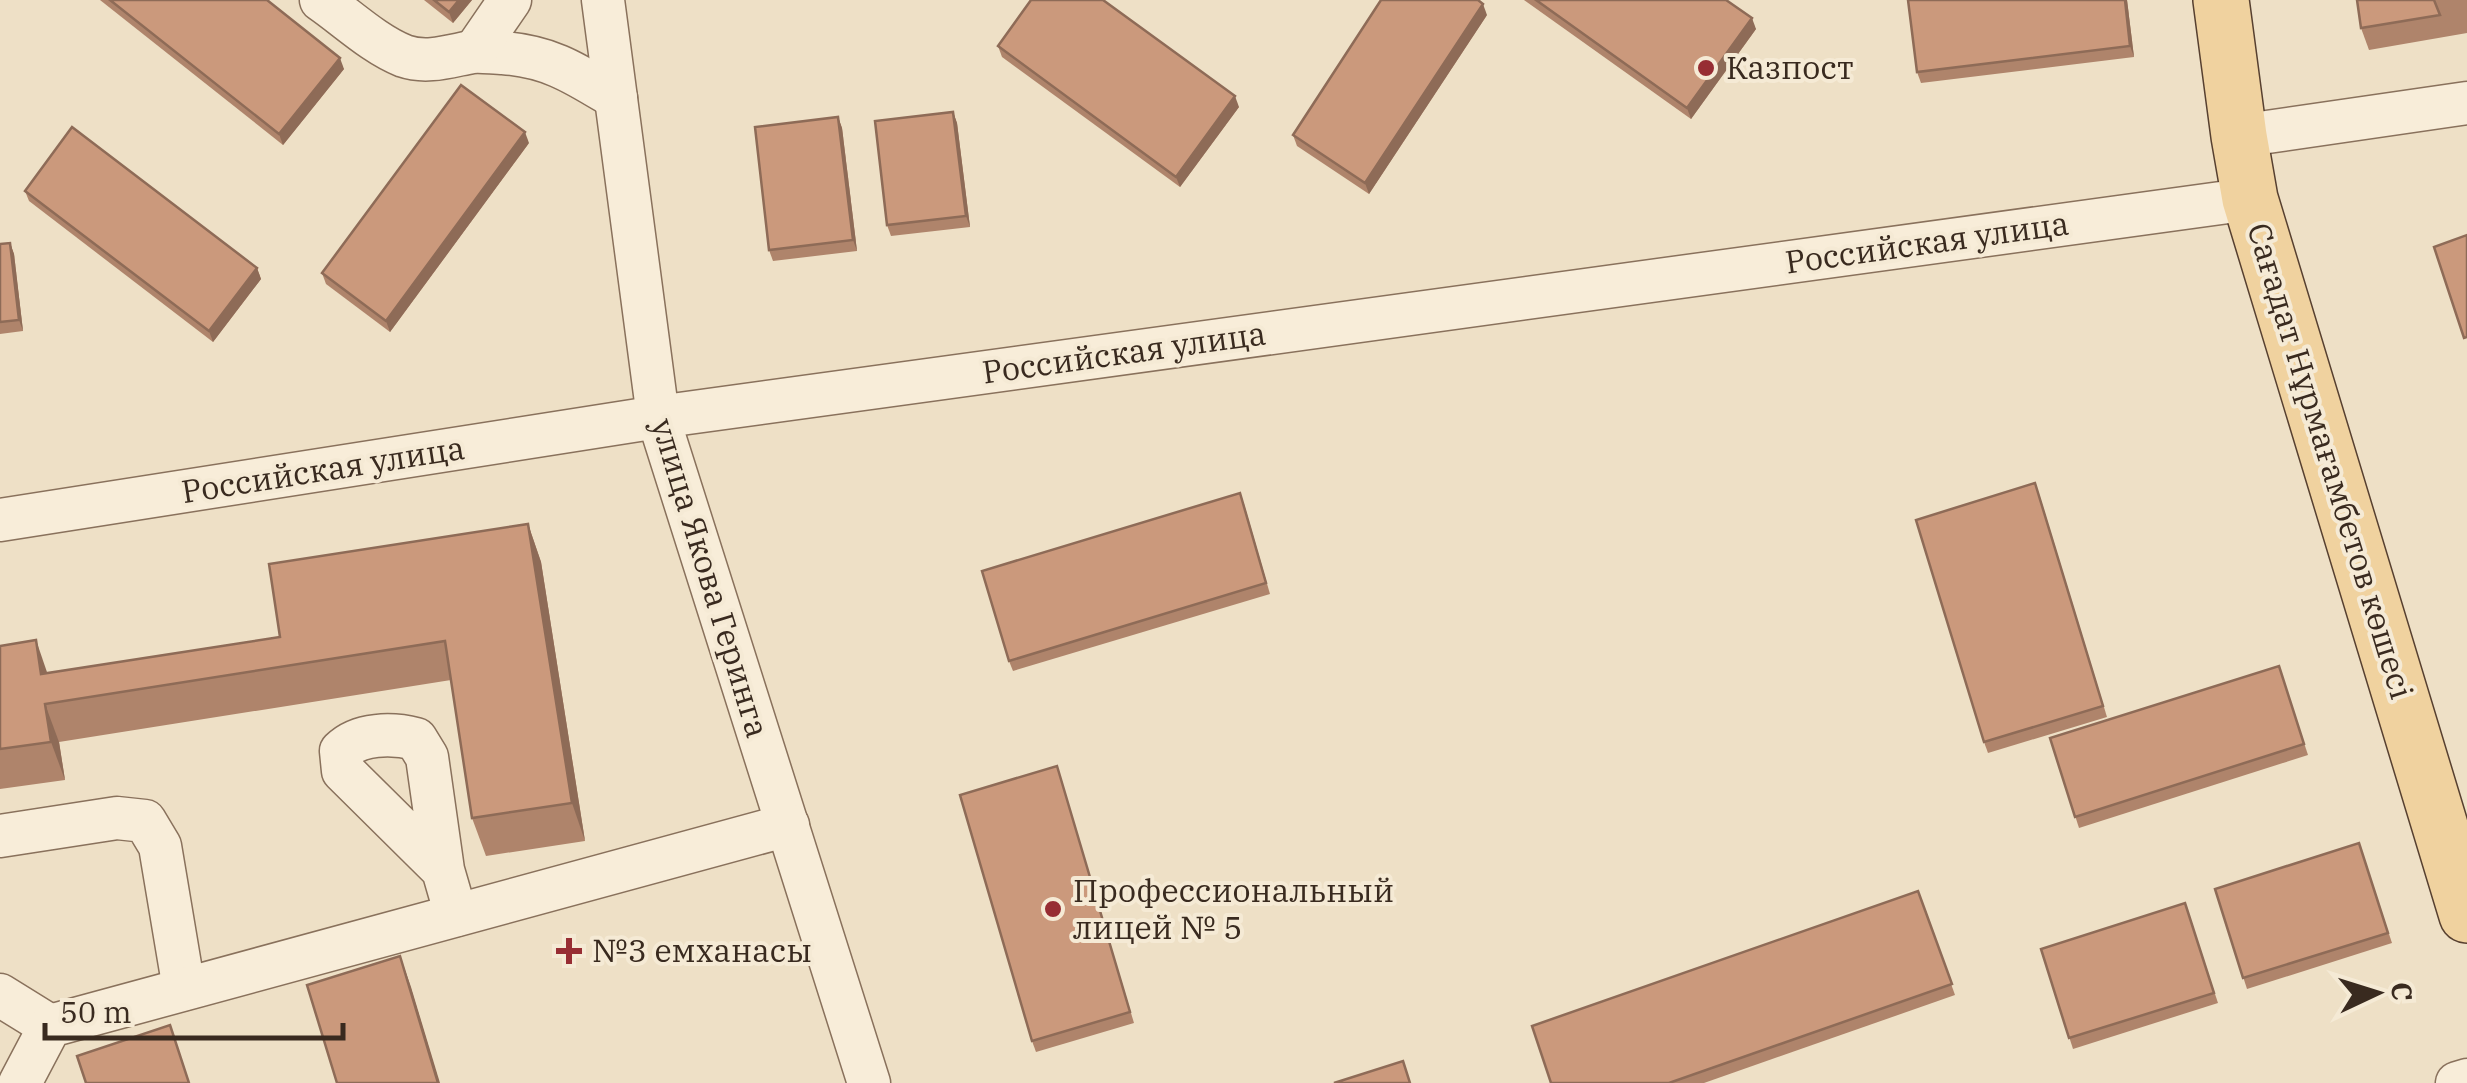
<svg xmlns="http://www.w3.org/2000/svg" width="2467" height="1083" font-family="'IBM Plex Serif',serif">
  <rect width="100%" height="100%" fill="#eee0c6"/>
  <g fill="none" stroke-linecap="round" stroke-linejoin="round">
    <defs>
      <g id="minor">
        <path d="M321,0C347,18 374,44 404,56C427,64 450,56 472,52C482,51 493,53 503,53C552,57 576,74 616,98"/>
        <path d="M603,0L658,417L869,1083"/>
        <path d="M475,51L510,0"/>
        <path d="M2239,136L2467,103"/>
        <path d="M0,520L658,417L2250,199"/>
        <path d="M0,836L117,818L145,821L160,846L184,989"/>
        <path d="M443,870L343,771L341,751C359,733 392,733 416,739L427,757L443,870L456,915"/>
        <path d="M0,995L50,1026"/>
        <path d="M20,1083L50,1026L788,825"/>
        <path d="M2457,1083L2467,1080"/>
      </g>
      <path id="major" d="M2221,0L2239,136L2250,199L2467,915"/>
    </defs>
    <use href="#minor" stroke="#89715c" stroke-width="45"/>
    <use href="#major" stroke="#574030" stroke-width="58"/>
    <use href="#minor" stroke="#f8edd9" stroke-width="42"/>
    <use href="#major" stroke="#f0d29f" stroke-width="55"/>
  </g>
  <g fill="#af846b">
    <path d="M100,0H267L344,69L283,145Z"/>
    <path d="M424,0H472L453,23Z"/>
    <path d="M1524,0H1726L1756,29L1691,119Z"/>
    <path d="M2127,0L2134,57L1921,83L1917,72Z"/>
    <path d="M2357,0H2467V33L2369,50L2361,28Z"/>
    <path d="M1487,15L1369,194L1297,146L1293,135Z"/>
    <path d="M998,46L1239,107L1180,187L1002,57Z"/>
    <path d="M953,112L957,123L970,227L891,236L887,225Z"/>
    <path d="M838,117L842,128L857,251L773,261L769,250Z"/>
    <path d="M529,143L390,332L326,284L322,273Z"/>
    <path d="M25,191L257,268L261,279L213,342L29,201Z"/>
    <path d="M10,243L14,254L23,331L0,334V244Z"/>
    <path d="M2039,494L2107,717L1988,753L1984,742Z"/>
    <path d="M1244,504L1270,594L1013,671L1009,661Z"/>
    <path d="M528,524L541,562L585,841L486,856L472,818L451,680L59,742L65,780L0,789V646L47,673L280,637Z"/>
    <path d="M2279,666L2308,755L2079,828L2050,738Z"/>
    <path d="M1057,766L1134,1023L1036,1052L1032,1041Z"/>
    <path d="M2359,843L2392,943L2247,989L2215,889Z"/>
    <path d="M1918,891L1955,995L1704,1083H1551Z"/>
    <path d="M2185,903L2218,1003L2073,1049L2041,949Z"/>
  </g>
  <g fill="#8e6b57">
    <path d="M459,0H472L453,23L449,12Z"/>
    <path d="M2125,0H2127L2134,57L2130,46Z"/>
    <path d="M1483,4L1487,15L1369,194L1365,183Z"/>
    <path d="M1752,18L1756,29L1691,119L1687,108Z"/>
    <path d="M340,58L344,69L283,145L279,134Z"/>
    <path d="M1235,96L1239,107L1180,187L1176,177Z"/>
    <path d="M953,112L957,123L970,227L966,216Z"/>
    <path d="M838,117L842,128L857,251L853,240Z"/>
    <path d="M525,132L529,143L390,332L386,321Z"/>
    <path d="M10,243L14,254L23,331L19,320Z"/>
    <path d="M257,268L261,279L213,342L209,331Z"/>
    <path d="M528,524L541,562L585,841L572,803Z"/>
    <path d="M36,640L49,678L41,674Z"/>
    <path d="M45,704L59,742L65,780L51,742Z"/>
    <path d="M400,956L411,987L440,1083H438Z"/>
  </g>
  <g fill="#cb997c" stroke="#8e6b57" stroke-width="2.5">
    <path d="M110,0H267L340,58L279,134Z"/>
    <path d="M434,0H459L449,12Z"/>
    <path d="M1031,0H1103L1235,96L1176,177L998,46Z"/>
    <path d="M1381,0H1478L1483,4L1365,183L1293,135Z"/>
    <path d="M1536,0H1726L1752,18L1687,108Z"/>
    <path d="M1908,0H2125L2130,46L1917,72Z"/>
    <path d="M2357,0H2434L2440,15L2361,28Z"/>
    <path d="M461,85L525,132L386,321L322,273Z"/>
    <path d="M953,112L966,216L887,225L875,121Z"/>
    <path d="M838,117L853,240L769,250L755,127Z"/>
    <path d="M72,127L257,268L209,331L25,191Z"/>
    <path d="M2467,235V337L2464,338L2434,247Z"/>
    <path d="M10,243L19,320L0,322V244Z"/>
    <path d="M2035,483L2103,706L1984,742L1916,520Z"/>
    <path d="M1240,493L1266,583L1009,661L982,571Z"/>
    <path d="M528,524L572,803L472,818L445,641L45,704L51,742L0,749V646L36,640L41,674L280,637L269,564Z"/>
    <path d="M2279,666L2304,744L2075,817L2050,738Z"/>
    <path d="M1057,766L1130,1012L1032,1041L960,795Z"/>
    <path d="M2359,843L2388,933L2243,978L2215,889Z"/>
    <path d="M1918,891L1952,984L1669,1083H1551L1532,1026Z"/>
    <path d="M2185,903L2214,993L2069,1038L2041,949Z"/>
    <path d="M400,956L438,1083H337L307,985Z"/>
    <path d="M170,1025L189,1083H86L77,1056Z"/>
    <path d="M1403,1061L1410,1083H1334Z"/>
  </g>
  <g fill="#972d33" stroke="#f5ead5" stroke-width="4">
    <circle cx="1706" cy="68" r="10"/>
    <circle cx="1053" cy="909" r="10"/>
    <path d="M564 936h10v10h10v10h-10v10h-10v-10h-10v-10h10z"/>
  </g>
  <g text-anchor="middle" stroke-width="8" stroke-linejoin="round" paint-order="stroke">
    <g font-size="32" fill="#392a1f" stroke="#f5ead5" text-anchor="start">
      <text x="1726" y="79">Казпост</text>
      <text x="1073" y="902">Профессиональный<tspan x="1073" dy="37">лицей № 5</tspan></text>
      <text x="592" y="962">№3 емханасы</text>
    </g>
    <g font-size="32" fill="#392a1f" stroke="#f5ead5">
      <text transform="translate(1927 243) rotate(-8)" y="11">Российская улица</text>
      <text transform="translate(1124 353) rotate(-8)" y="11">Российская улица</text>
      <text transform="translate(2330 461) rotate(73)" y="11">Сағадат Нұрмағамбетов көшесі</text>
      <text transform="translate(323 470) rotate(-9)" y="11">Российская улица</text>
      <text transform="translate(710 578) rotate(73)" y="11">улица Якова Геринга</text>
    </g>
  </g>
  <g transform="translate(2377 993) rotate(86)" stroke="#f5ead5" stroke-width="8" paint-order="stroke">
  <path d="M0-8L18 38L0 25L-18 38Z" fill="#392a1f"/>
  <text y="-15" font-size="28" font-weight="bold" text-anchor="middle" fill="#392a1f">С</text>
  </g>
  <path d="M45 1023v15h298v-15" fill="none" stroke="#392a1f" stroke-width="5"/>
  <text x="60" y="1023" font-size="30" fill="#392a1f" stroke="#f5ead5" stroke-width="8" paint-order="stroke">50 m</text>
</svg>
